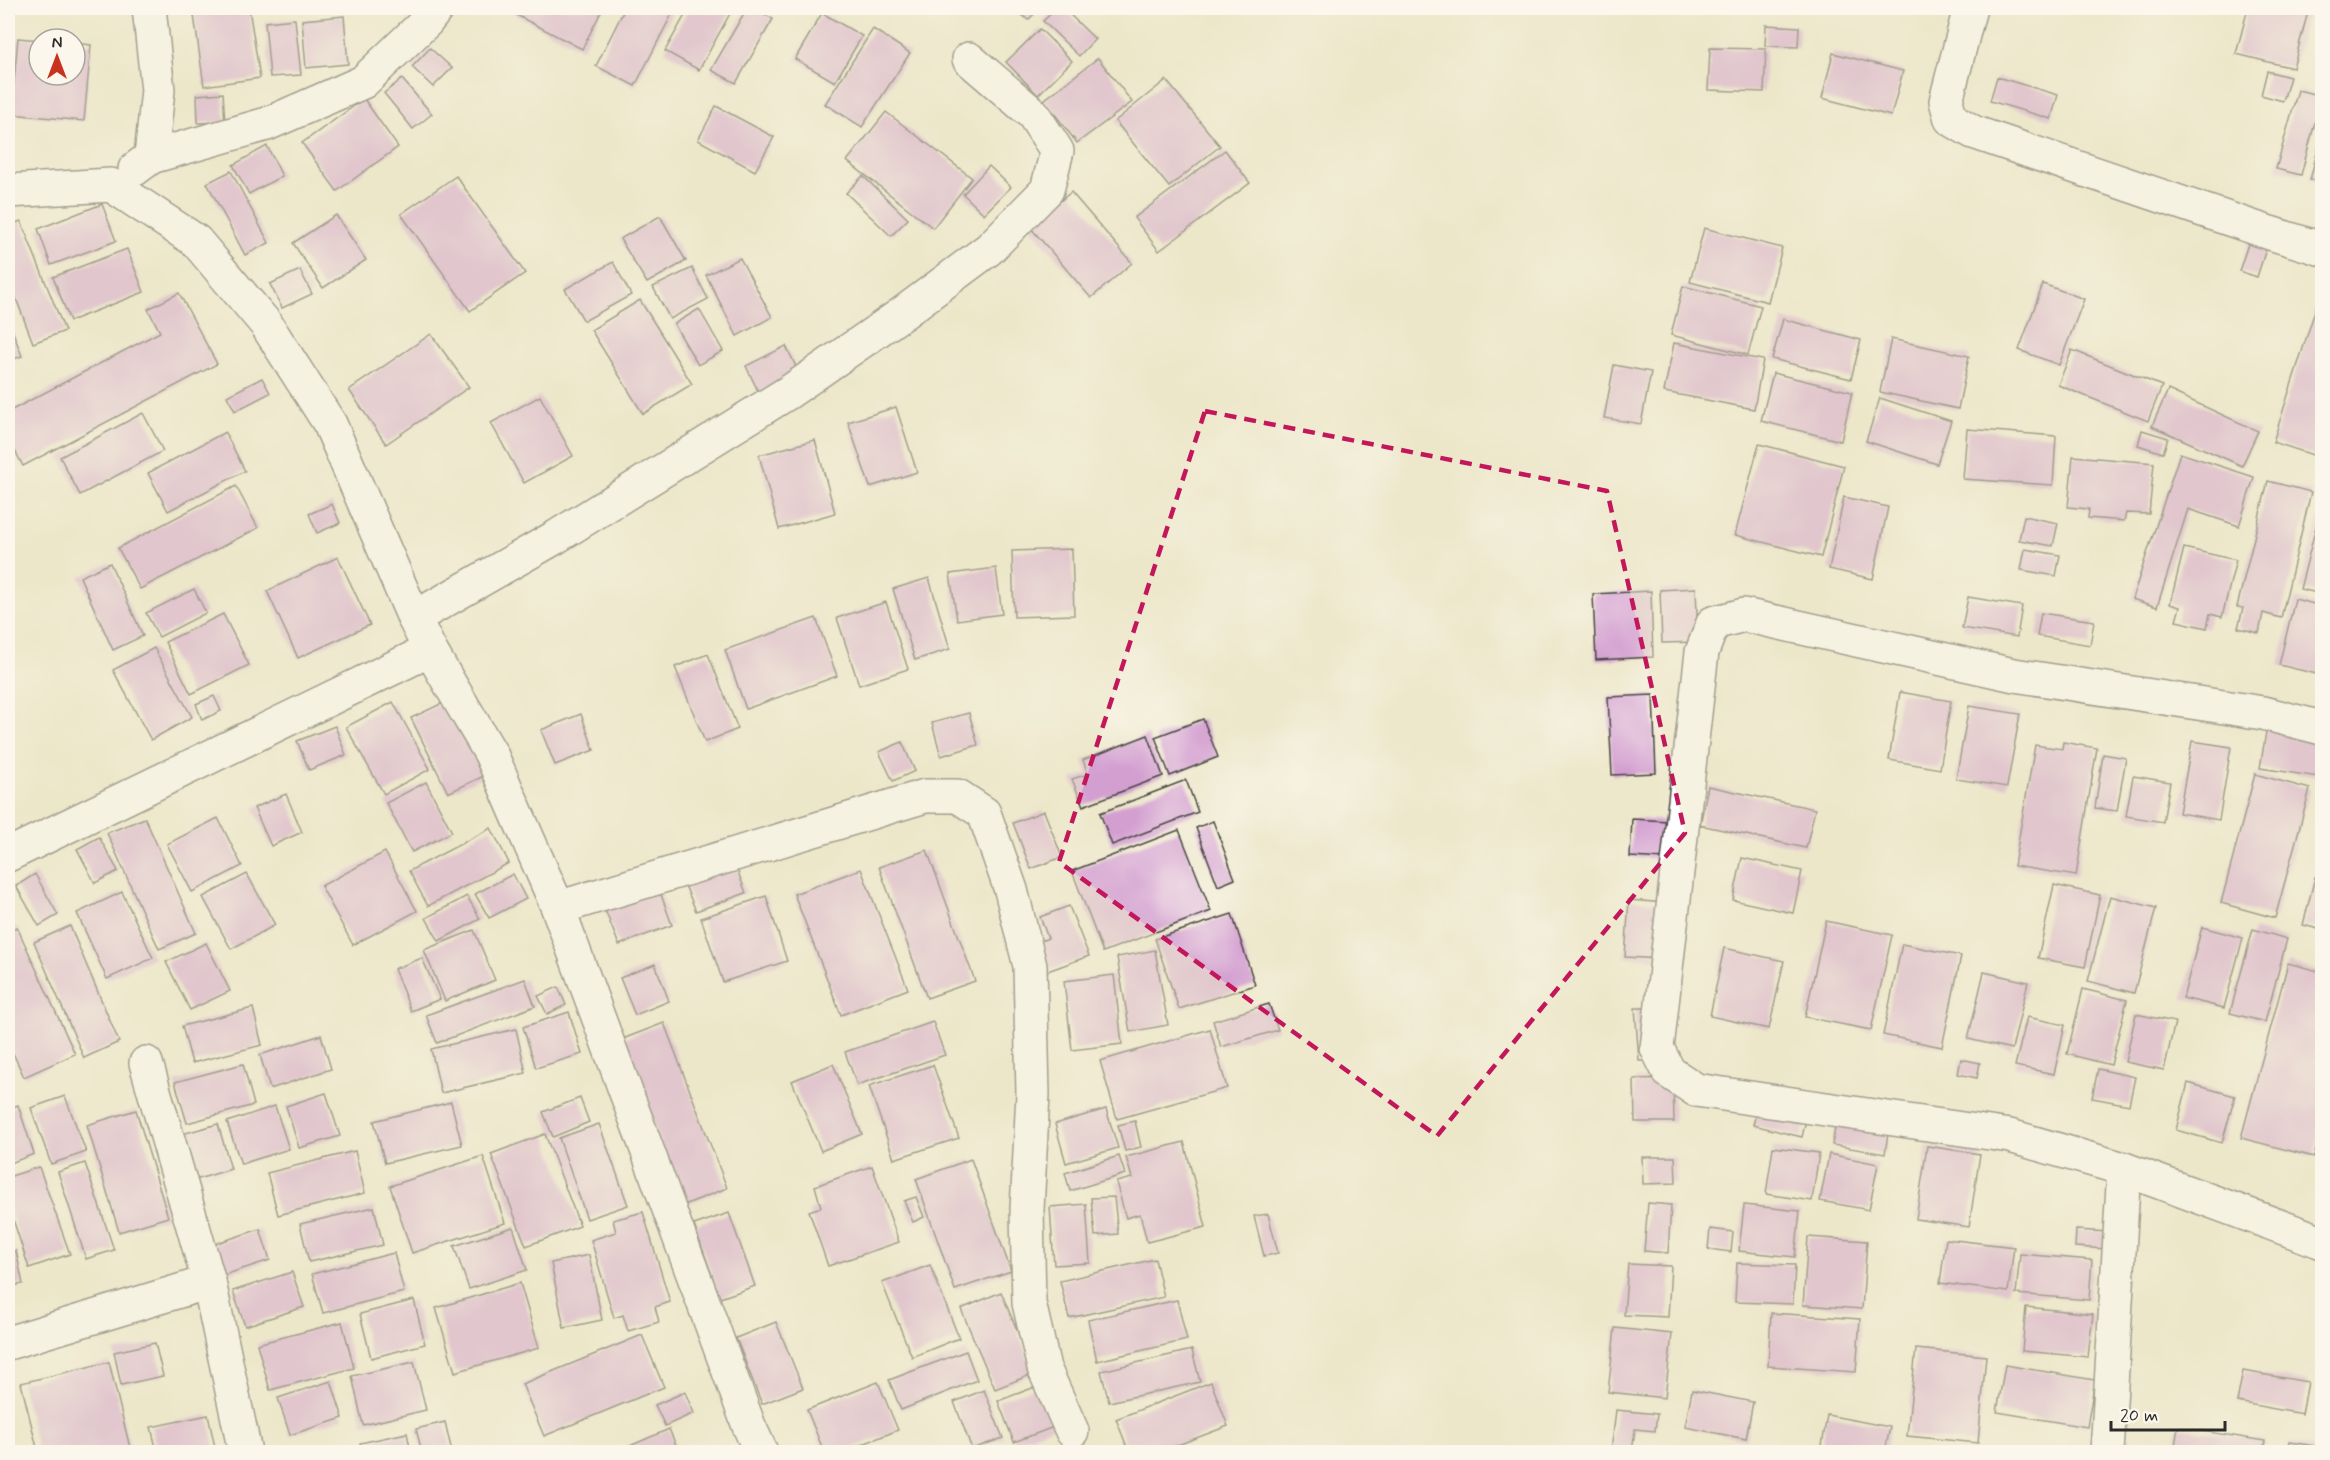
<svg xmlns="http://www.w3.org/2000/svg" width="2330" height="1460" font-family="Mynerve,sans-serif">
  <rect width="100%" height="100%" fill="#fbf7ec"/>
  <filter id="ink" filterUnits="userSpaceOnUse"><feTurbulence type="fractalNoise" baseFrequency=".0167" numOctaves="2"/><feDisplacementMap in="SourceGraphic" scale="12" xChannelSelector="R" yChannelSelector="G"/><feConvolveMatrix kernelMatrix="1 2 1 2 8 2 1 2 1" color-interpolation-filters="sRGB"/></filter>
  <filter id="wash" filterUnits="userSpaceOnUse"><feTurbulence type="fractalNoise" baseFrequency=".008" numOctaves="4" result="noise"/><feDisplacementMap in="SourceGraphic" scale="24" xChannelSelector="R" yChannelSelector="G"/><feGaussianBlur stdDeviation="1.35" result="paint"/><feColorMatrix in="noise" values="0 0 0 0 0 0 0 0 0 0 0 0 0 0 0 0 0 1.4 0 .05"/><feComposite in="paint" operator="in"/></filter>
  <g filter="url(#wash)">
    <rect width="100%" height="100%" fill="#ede7cb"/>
    <g id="blocks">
      <g fill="#d39fd1">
        <path d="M193,8H249L260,78L204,86Z"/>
        <path d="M520,8H603L582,49L516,15Z"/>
        <path d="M625,8H675L635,86L596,66Z"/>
        <path d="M689,8H733L699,70L665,51Z"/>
        <path d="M747,8H753L773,19L736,83L711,70Z"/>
        <path d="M1013,8H1040L1028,20Z"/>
        <path d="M1057,8H1063L1095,39L1079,56L1043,21Z"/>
        <path d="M2248,8H2309L2293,68L2236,54Z"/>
        <path d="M822,13L862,36L835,82L795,59Z"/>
        <path d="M344,16L348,64L306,68L302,20Z"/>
        <path d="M295,19L301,75L270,77L265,22Z"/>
        <path d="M1766,25L1799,27L1798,47L1765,46Z"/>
        <path d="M873,29L910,53L862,127L825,104Z"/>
        <path d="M1040,29L1072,61L1038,95L1006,62Z"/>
        <path d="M18,38L39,40V75H75V43L91,45L84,121L11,114Z"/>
        <path d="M430,48L452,68L433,87L412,67Z"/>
        <path d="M1710,48L1766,49L1764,92L1708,90Z"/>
        <path d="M1833,53L1903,71L1891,116L1822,98Z"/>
        <path d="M1098,58L1132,102L1077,143L1044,100Z"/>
        <path d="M2267,71L2290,77L2283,101L2261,95Z"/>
        <path d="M1997,77L2058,95L2051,119L1990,101Z"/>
        <path d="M402,79L432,114L413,129L384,93Z"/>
        <path d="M1166,80L1220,146L1169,187L1115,121Z"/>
        <path d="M2298,90L2322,96L2301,175L2276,169Z"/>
        <path d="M223,93L225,122L198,123L197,95Z"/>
        <path d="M364,99L398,147L337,191L302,143Z"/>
        <path d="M716,106L774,137L755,171L698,140Z"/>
        <path d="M886,112L972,178L933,228L847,161Z"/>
        <path d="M2322,134V183L2310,180Z"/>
        <path d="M267,146L282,176L249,194L233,165Z"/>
        <path d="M1225,150L1250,183L1159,251L1134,218Z"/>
        <path d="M989,166L1011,187L984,214L963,194Z"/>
        <path d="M231,171L269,243L245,255L207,183Z"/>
        <path d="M456,176L525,273L470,311L401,214Z"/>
        <path d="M863,176L908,219L891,236L846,193Z"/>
        <path d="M1071,192L1132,263L1091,298L1030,227Z"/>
        <path d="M102,204L116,241L51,265L38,229Z"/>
        <path d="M336,215L366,260L323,288L293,243Z"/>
        <path d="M660,216L686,261L647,283L620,239Z"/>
        <path d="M21,221L65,331L33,343L8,277V226Z"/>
        <path d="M1704,228L1782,248L1768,302L1690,282Z"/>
        <path d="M2248,244L2266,249L2257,277L2239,271Z"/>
        <path d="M127,249L144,292L70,321L53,277Z"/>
        <path d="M740,258L772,317L737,336L706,275Z"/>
        <path d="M613,262L631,295L584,321L565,289Z"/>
        <path d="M692,268L708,299L670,319L653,287Z"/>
        <path d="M300,270L312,294L282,308L270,284Z"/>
        <path d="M2043,284L2084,299L2059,365L2019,350Z"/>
        <path d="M1683,286L1761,306L1748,355L1671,335Z"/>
        <path d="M179,293L217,364L23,466L8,437V412L160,332L148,309Z"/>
        <path d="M2320,295L2322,296V458L2273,442Z"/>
        <path d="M640,300L692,384L643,414L591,330Z"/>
        <path d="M699,309L723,351L698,365L674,324Z"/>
        <path d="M8,319L22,356L8,361Z"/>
        <path d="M1783,319L1861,340L1851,379L1772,359Z"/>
        <path d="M431,334L469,387L386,444L349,390Z"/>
        <path d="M1891,339L1969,356L1958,409L1880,392Z"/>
        <path d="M1674,343L1763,360L1754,409L1664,392Z"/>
        <path d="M786,346L799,373L759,393L746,366Z"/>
        <path d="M2072,350L2162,386L2148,421L2058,385Z"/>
        <path d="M1614,365L1651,372L1641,424L1604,418Z"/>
        <path d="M1773,373L1852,392L1841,441L1761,421Z"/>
        <path d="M262,378L270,393L235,411L227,396Z"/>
        <path d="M2168,390L2258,431L2242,466L2152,426Z"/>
        <path d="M540,396L573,456L524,483L491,423Z"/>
        <path d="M1880,398L1951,421L1937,464L1866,441Z"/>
        <path d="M896,407L917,472L870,487L848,422Z"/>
        <path d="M143,413L163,451L80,495L60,457Z"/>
        <path d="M1967,429L2056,436L2053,485L1963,479Z"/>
        <path d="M2142,430L2168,438L2163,453L2138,445Z"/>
        <path d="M225,432L245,471L168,511L148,473Z"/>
        <path d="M815,440L835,513L779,529L759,455Z"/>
        <path d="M1759,444L1844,466L1821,557L1735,535Z"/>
        <path d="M2180,453L2254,477L2239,526L2188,509L2157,607L2132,599Z"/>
        <path d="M2073,456L2154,463L2149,514L2126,513L2124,521L2088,518L2089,509L2068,507Z"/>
        <path d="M2268,481L2311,492L2281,618L2263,613L2259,633L2238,628L2243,608L2237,607Z"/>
        <path d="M236,486L258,528L140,589L118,548Z"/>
        <path d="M1844,497L1888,507L1873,579L1829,569Z"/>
        <path d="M332,504L340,523L317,533L309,514Z"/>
        <path d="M2319,515L2322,516V594L2300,589Z"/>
        <path d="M2024,516L2058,523L2053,546L2019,540Z"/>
        <path d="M2184,548L2236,560L2222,617L2210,614L2207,628L2176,621L2180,607L2170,604Z"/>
        <path d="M1072,549L1074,615L1014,617L1012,551Z"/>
        <path d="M2025,549L2060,555L2056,576L2021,570Z"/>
        <path d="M338,557L370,625L298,658L267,591Z"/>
        <path d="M110,563L143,636L113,650L80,577Z"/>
        <path d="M996,568L1002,614L957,620L950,574Z"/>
        <path d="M929,578L950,649L915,660L893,589Z"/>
        <path d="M1696,588L1698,642L1662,643L1660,590Z"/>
        <path d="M194,589L206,613L159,637L146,613Z"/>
        <path d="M1651,591L1653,657L1596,660L1593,594Z"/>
        <path d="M1968,597L2022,606L2017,637L1962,628Z"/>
        <path d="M2295,599L2322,606L2321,675L2279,665Z"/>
        <path d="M886,602L908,669L859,685L837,618Z"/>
        <path d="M2041,613L2094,621L2090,645L2037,636Z"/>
        <path d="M223,614L249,665L191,694L165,642Z"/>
        <path d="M816,618L837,676L746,709L725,650Z"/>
        <path d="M154,648L192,717L151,740L113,670Z"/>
        <path d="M708,654L738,729L705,742L675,667Z"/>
        <path d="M1900,692L1951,701L1940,769L1889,760Z"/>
        <path d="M1653,695L1656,773L1612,775L1608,697Z"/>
        <path d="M214,696L221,711L202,720L196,704Z"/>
        <path d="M447,701L484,776L448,793L411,718Z"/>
        <path d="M393,702L430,769L384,794L346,727Z"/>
        <path d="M1969,706L2020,714L2007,787L1956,779Z"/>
        <path d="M969,713L978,745L941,756L932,723Z"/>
        <path d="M581,714L594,750L555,765L541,730Z"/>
        <path d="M1203,719L1218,757L1170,776L1155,737Z"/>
        <path d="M335,726L346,755L309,770L297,741Z"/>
        <path d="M2267,726L2322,736V758L2319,777L2260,768Z"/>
        <path d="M1148,735L1163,776L1083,806L1072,779L1088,774L1083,760Z"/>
        <path d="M2192,741L2231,747L2219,820L2179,813Z"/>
        <path d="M902,742L915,771L893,781L879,752Z"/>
        <path d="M2063,742L2097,748L2076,876L2014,866L2035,745L2062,749Z"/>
        <path d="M2103,754L2126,758L2117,811L2095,808Z"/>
        <path d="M2255,774L2310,789L2275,918L2221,903Z"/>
        <path d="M2133,776L2170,782L2163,822L2126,816Z"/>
        <path d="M1186,780L1198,812L1112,845L1100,813Z"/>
        <path d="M426,782L452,832L412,852L386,803Z"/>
        <path d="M1708,786L1815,809L1806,848L1700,825Z"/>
        <path d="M286,794L302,832L271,846L254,808Z"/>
        <path d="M1044,811L1062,857L1031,869L1013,823Z"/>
        <path d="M145,818L196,933L159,949L107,833Z"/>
        <path d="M218,818L242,866L192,892L167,844Z"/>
        <path d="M1632,819L1668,821L1666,859L1630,857Z"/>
        <path d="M1213,821L1235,879L1218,886L1196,828Z"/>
        <path d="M491,828L509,863L428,906L409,871Z"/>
        <path d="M1179,830L1211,911L1103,952L1072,871Z"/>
        <path d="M99,837L118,871L95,883L77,849Z"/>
        <path d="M927,850L975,981L927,998L879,867Z"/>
        <path d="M385,852L417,911L353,945L321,886Z"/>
        <path d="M1742,858L1802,871L1793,913L1733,900Z"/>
        <path d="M735,864L746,893L696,911L684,883Z"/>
        <path d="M861,869L908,989L841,1015L794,894Z"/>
        <path d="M35,874L58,915L39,926L16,886Z"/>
        <path d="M247,874L275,925L231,949L203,897Z"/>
        <path d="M513,874L526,899L489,918L475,894Z"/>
        <path d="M2315,877L2322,879V930L2303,925Z"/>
        <path d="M2054,885L2100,895L2085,967L2038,958Z"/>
        <path d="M659,889L672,925L619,945L605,910Z"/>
        <path d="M122,892L153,958L107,979L77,913Z"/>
        <path d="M467,896L480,919L439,941L426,918Z"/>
        <path d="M766,896L787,961L723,982L701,918Z"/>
        <path d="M2110,896L2156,908L2134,993L2088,981Z"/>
        <path d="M1629,900L1666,903L1662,959L1625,957Z"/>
        <path d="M1069,906L1089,956L1045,972L1034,944L1048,938L1040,917Z"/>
        <path d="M1232,914L1255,985L1179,1009L1155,939Z"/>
        <path d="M1826,921L1892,935L1871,1030L1805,1017Z"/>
        <path d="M70,926L119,1042L84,1058L34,942Z"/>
        <path d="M17,927L75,1054L24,1077L8,1042V931Z"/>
        <path d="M2202,927L2243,938L2224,1008L2183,998Z"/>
        <path d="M2253,929L2287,939L2265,1022L2230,1013Z"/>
        <path d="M474,930L495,980L445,1001L424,950Z"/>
        <path d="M206,943L230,991L190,1010L166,962Z"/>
        <path d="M1902,944L1961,956L1942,1047L1883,1035Z"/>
        <path d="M1724,948L1784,961L1769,1029L1710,1016Z"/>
        <path d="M1155,950L1168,1025L1130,1032L1117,957Z"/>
        <path d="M422,958L440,999L411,1011L394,969Z"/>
        <path d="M2288,963L2322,972V1126L2314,1157L2241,1138Z"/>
        <path d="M655,964L669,1001L635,1015L620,978Z"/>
        <path d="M1984,972L2028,982L2012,1049L1968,1039Z"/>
        <path d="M1114,975L1122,1044L1072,1050L1064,981Z"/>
        <path d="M525,979L535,1006L437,1043L426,1015Z"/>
        <path d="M558,987L566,1005L547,1014L538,996Z"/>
        <path d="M2083,989L2127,1000L2111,1065L2067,1054Z"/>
        <path d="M1269,1004L1278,1030L1221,1047L1213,1021Z"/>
        <path d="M253,1008L262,1045L192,1063L182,1026Z"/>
        <path d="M1635,1008H1648L1651,1061H1639Z"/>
        <path d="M569,1012L582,1054L536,1068L523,1027Z"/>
        <path d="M2136,1014L2175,1022L2164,1070L2125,1062Z"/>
        <path d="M2027,1017L2065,1025L2054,1074L2015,1066Z"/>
        <path d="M933,1022L945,1055L857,1085L845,1052Z"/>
        <path d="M664,1023L727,1188L684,1205L620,1040Z"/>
        <path d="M516,1029L526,1073L441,1093L431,1049Z"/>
        <path d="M1210,1029L1227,1088L1117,1119L1100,1061Z"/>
        <path d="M321,1035L331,1069L270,1089L260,1055Z"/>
        <path d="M1961,1059L1980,1063L1977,1078L1958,1074Z"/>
        <path d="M243,1064L254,1105L187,1123L175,1082Z"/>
        <path d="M833,1064L862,1134L821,1151L792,1081Z"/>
        <path d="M933,1065L959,1138L894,1159L869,1086Z"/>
        <path d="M2098,1069L2135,1077L2129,1105L2092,1098Z"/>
        <path d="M1673,1078L1674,1122H1635L1634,1079Z"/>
        <path d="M2188,1083L2235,1096L2222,1143L2176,1130Z"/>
        <path d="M326,1093L340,1136L299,1148L286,1106Z"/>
        <path d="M65,1096L86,1152L51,1164L31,1108Z"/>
        <path d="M580,1098L589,1122L553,1137L543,1112Z"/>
        <path d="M451,1102L462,1145L385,1163L374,1121Z"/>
        <path d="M18,1105L34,1154L8,1164V1109Z"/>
        <path d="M1758,1105L1807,1115L1802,1137L1753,1125Z"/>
        <path d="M275,1106L289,1149L241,1164L227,1122Z"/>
        <path d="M1106,1109L1118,1148L1066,1163L1055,1124Z"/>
        <path d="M136,1110L168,1217L119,1232L87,1125Z"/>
        <path d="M1837,1117L1889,1126L1885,1154L1832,1145Z"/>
        <path d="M1135,1121L1141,1147L1125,1151L1118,1125Z"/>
        <path d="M218,1124L231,1169L195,1180L182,1134Z"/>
        <path d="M599,1124L628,1205L587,1219L559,1138Z"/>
        <path d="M545,1134L580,1226L526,1246L491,1154Z"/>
        <path d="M1184,1142L1206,1227L1147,1242L1140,1214L1126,1218L1116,1182L1132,1178L1126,1157Z"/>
        <path d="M1927,1146L1980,1154L1969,1227L1916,1219Z"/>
        <path d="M1773,1147L1819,1153L1812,1201L1766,1194Z"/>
        <path d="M355,1151L365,1193L278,1215L267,1173Z"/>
        <path d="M1829,1154L1878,1164L1869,1210L1820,1201Z"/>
        <path d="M483,1156L505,1223L412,1253L390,1186Z"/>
        <path d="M1119,1156L1125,1174L1070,1191L1065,1173Z"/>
        <path d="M1642,1157H1675L1676,1183L1643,1184Z"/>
        <path d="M971,1159L1011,1271L955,1290L916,1179Z"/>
        <path d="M85,1163L114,1250L86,1259L58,1172Z"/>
        <path d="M872,1166L899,1242L828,1266L809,1211L821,1207L815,1186Z"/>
        <path d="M39,1167L70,1254L29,1268L8,1204V1177Z"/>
        <path d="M916,1197L924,1217L913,1222L904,1201Z"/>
        <path d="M1114,1197L1118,1234L1095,1236L1091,1198Z"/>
        <path d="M1648,1203L1671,1205L1668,1253L1644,1251Z"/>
        <path d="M1086,1204L1090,1263L1054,1265L1050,1207Z"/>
        <path d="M1744,1205L1800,1211L1795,1257L1739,1251Z"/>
        <path d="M374,1207L383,1245L309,1262L300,1224Z"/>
        <path d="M643,1212L670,1302L655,1307L659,1322L628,1331L623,1315L614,1318L591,1240L616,1232L613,1220Z"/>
        <path d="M729,1213L755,1286L720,1298L694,1225Z"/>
        <path d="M1268,1214L1278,1253L1264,1256L1254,1216Z"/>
        <path d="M513,1227L527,1270L469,1289L454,1246Z"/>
        <path d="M260,1229L270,1260L224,1275L214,1244Z"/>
        <path d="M1710,1229L1733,1232L1731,1252L1708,1249Z"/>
        <path d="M2076,1230L2109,1232L2108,1249L2075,1247Z"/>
        <path d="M1808,1237L1867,1241L1862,1309L1803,1305Z"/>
        <path d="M1946,1239L2014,1247L2008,1292L1940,1283Z"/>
        <path d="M16,1251L23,1284L8,1287V1253Z"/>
        <path d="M394,1253L404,1292L323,1313L312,1274Z"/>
        <path d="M2020,1254L2092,1260L2089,1300L2016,1294Z"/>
        <path d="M589,1255L602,1320L564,1328L551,1263Z"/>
        <path d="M1155,1259L1164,1297L1069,1318L1060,1281Z"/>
        <path d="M1737,1263L1795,1265L1793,1304L1735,1302Z"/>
        <path d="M1628,1264L1671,1266L1668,1317L1624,1315Z"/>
        <path d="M930,1265L959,1338L912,1357L882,1283Z"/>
        <path d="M292,1272L304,1307L245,1326L233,1291Z"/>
        <path d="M520,1283L539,1348L455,1372L436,1308Z"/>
        <path d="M1001,1292L1035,1373L995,1389L961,1309Z"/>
        <path d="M414,1300L425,1344L371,1358L360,1314Z"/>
        <path d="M1177,1300L1187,1340L1097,1361L1088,1320Z"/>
        <path d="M2026,1307L2093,1314L2088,1357L2022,1351Z"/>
        <path d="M1771,1313L1860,1319L1856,1372L1768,1366Z"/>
        <path d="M342,1322L354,1368L270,1390L257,1344Z"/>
        <path d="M776,1322L803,1388L762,1404L736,1338Z"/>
        <path d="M1615,1328L1672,1334L1665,1398L1608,1392Z"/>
        <path d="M642,1335L664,1387L544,1436L522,1384Z"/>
        <path d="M155,1343L163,1376L121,1385L114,1352Z"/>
        <path d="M1916,1349L1986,1356L1978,1443L1907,1436Z"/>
        <path d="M1192,1350L1200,1382L1109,1402L1101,1371Z"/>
        <path d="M966,1351L977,1380L901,1410L889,1380Z"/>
        <path d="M109,1362L131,1452H38L21,1383Z"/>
        <path d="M414,1362L426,1410L363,1425L352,1376Z"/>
        <path d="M2005,1365L2095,1380L2087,1427L1997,1412Z"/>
        <path d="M2243,1371L2308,1382L2302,1414L2237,1402Z"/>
        <path d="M331,1381L343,1418L290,1435L278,1398Z"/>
        <path d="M878,1382L898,1430L843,1452H824L807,1410Z"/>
        <path d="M1211,1382L1228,1426L1159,1452H1129L1116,1419Z"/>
        <path d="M1043,1384L1059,1425L1014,1442L998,1401Z"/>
        <path d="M984,1390L1003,1438L972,1449L954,1402Z"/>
        <path d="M1692,1390L1753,1402L1746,1439L1685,1427Z"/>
        <path d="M685,1392L694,1413L665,1426L655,1405Z"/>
        <path d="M1616,1410L1657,1414L1655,1431L1635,1429L1632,1452H1611Z"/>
        <path d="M208,1415L216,1452H157L151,1427Z"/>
        <path d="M1827,1415L1890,1427L1885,1452H1821Z"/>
        <path d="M445,1422L452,1452H422L416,1429Z"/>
        <path d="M2178,1427L2265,1441L2263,1452H2174Z"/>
        <path d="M669,1429L679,1452H616Z"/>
        <path d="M407,1433L411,1452H362L360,1443Z"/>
        <path d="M2290,1442L2322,1447V1452H2288Z"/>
      </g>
    </g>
  </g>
  <g filter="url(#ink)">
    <use href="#blocks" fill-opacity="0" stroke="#484743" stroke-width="1.5"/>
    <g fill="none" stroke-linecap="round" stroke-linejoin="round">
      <defs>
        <g id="minor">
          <path d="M1970,8L1946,101L1951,119L1973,132L2270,233L2322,249"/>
          <path d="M151,157L267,124L363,82L427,21L437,8"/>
          <path d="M135,169L151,157L158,90L149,8"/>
          <path d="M8,191L111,185L196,241L266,324L330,424L414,618L430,650L491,754L558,908L749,1426L761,1452"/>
          <path d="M414,618L556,537L789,392L903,313L989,249L1047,190L1057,151L1033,114L969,59"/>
          <path d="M2322,728L2263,713L2014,675L1744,615L1713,623L1702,652L1657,1048L1669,1072L1696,1090L2010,1136L2124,1169L2322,1242"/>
          <path d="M8,855L430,650"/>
          <path d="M558,908L925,796H958L984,813L1011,890L1030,966L1033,1094L1027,1210L1029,1303L1044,1368L1072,1431"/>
          <path d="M146,1063L209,1282"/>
          <path d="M8,1343L209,1282L245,1452"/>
          <path d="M2107,1452L2124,1169"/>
        </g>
      </defs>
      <use href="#minor" stroke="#484743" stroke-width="36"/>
      <use href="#minor" stroke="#fff" stroke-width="33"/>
    </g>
  </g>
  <path d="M0 0H2330V1460H0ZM1205,411L1607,491L1685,833L1437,1136L1059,862Z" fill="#ede7cb" fill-opacity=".55" fill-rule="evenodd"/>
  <path fill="none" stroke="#c2185b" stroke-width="4.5" stroke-dasharray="12 8" stroke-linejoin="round" d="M1205,411L1607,491L1685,833L1437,1136L1059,862Z"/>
  <rect width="2330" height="1460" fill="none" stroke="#fbf7ec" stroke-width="30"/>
  <g transform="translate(57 57)"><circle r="28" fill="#fbf7ec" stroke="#a8a59f" stroke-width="1.5"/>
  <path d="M0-4.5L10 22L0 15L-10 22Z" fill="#c8321e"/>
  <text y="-9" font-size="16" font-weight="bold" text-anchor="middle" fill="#2b2b2b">N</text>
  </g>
  <path d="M2111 1421v9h114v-9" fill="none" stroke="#2b2b2b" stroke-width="3"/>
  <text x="2120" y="1421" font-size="18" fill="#2b2b2b" stroke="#fbf7ec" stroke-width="4.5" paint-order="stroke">20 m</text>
</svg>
